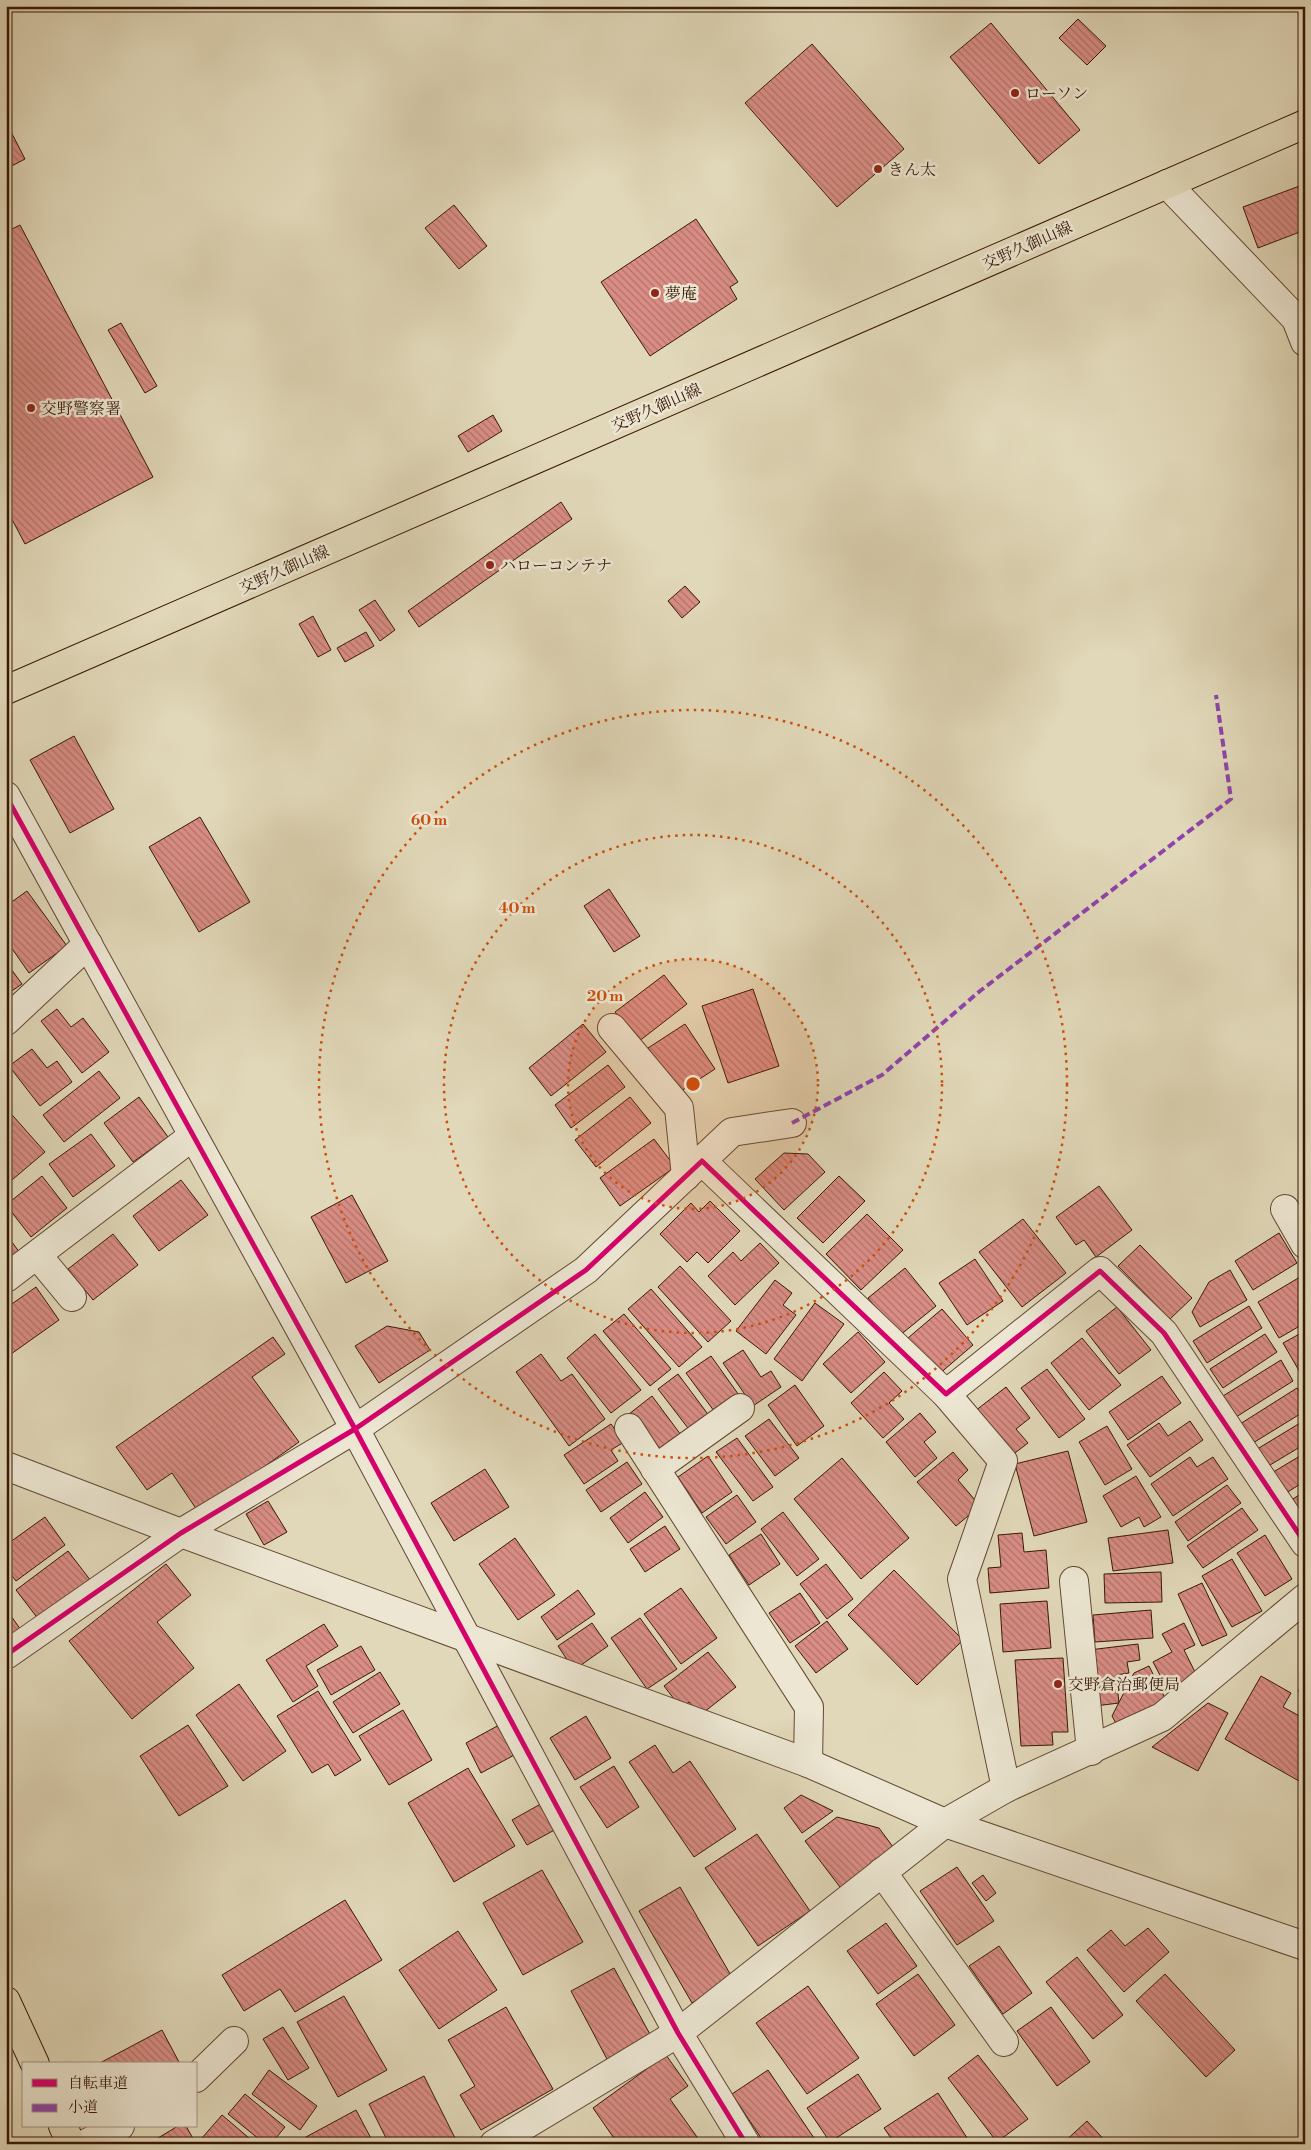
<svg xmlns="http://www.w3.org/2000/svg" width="1311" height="2150" font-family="'Libre Bodoni','Noto Serif JP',serif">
  <defs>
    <pattern id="building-back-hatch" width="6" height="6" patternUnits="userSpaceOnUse" patternTransform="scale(1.25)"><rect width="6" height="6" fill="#d98d85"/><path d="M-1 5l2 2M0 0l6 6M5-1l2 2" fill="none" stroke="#b1726b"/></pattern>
  </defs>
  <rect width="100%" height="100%" fill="#e1d8b9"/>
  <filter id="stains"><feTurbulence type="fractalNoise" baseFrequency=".004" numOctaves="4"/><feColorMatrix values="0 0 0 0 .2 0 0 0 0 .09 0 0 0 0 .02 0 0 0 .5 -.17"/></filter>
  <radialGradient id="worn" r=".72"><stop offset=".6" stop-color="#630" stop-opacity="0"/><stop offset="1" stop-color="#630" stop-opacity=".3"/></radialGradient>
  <g fill="url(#building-back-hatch)" stroke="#381806">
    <path d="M1078,19L1106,46L1087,65L1059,38Z"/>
    <path d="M991,23L1080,130L1039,164L950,57Z"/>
    <path d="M812,44L904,149L837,207L745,103Z"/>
    <path d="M6,122L25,159L6,169Z"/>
    <path d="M1305,184V230L1258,248L1243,207Z"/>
    <path d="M454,205L487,246L459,269L425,228Z"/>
    <path d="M696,219L738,282L730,287L737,299L650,356L601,282Z"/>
    <path d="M20,225L153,477L25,544L6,508V232Z"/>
    <path d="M121,323L157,386L145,393L108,330Z"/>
    <path d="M493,415L502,431L468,452L458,436Z"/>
    <path d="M561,502L572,519L419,627L408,611Z"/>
    <path d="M685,586L700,602L682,618L668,601Z"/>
    <path d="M375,600L395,630L380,641L359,610Z"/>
    <path d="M313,616L331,650L318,657L299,624Z"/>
    <path d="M366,632L374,646L345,662L337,648Z"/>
    <path d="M74,736L114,809L70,833L30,760Z"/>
    <path d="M200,817L250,902L199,932L149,847Z"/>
    <path d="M609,889L640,936L614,952L584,906Z"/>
    <path d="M27,891L67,946L29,973L6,940V906Z"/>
    <path d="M6,962L22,984L6,995Z"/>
    <path d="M664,975L687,1004L638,1042L615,1012Z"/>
    <path d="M753,989L779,1066L728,1083L702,1006Z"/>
    <path d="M57,1009L71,1027L83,1018L109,1052L82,1073L41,1021Z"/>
    <path d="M583,1024L606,1052L551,1096L529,1068Z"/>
    <path d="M685,1024L715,1069L678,1093L648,1048Z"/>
    <path d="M32,1049L47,1068L57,1061L72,1082L40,1106L9,1066Z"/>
    <path d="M608,1065L625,1087L571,1128L555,1105Z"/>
    <path d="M99,1071L120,1098L64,1142L43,1115Z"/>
    <path d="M139,1097L168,1137L133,1162L104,1123Z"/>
    <path d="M630,1097L651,1123L596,1167L575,1140Z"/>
    <path d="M6,1108L45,1152L6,1185Z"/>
    <path d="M91,1134L115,1166L73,1197L49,1164Z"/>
    <path d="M654,1139L675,1167L620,1206L600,1178Z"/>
    <path d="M784,1153L808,1154L825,1172L784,1210L755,1179Z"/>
    <path d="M42,1176L67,1208L31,1237L6,1205Z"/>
    <path d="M839,1176L865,1201L823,1243L797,1218Z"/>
    <path d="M181,1180L208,1215L159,1251L133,1216Z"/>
    <path d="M1099,1186L1132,1230L1096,1257L1084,1240L1076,1245L1056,1217Z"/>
    <path d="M352,1195L388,1261L346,1283L311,1217Z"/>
    <path d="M710,1201L740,1231L708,1263L697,1252L687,1262L660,1234L691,1203L699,1212Z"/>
    <path d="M867,1214L903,1250L861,1290L826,1254Z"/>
    <path d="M1023,1219L1066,1273L1022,1307L979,1252Z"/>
    <path d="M1279,1233L1297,1263L1253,1290L1235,1261Z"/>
    <path d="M6,1234L20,1253L6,1263Z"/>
    <path d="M113,1234L138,1265L93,1300L68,1269Z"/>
    <path d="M760,1243L779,1263L735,1305L708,1276L733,1252L741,1261Z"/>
    <path d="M1140,1245L1192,1298L1170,1319L1118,1266Z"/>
    <path d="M975,1259L1003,1301L967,1325L939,1283Z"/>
    <path d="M680,1266L731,1321L708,1342L658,1287Z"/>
    <path d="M905,1268L936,1306L899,1336L868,1298Z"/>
    <path d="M1230,1270L1247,1300L1200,1327L1192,1312L1209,1282Z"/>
    <path d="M1300,1277L1305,1285V1323L1279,1338L1258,1302Z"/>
    <path d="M775,1280L792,1293L783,1305L796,1315L766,1354L736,1331Z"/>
    <path d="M36,1287L59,1320L11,1354L6,1348V1308Z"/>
    <path d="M651,1289L702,1347L679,1367L628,1309Z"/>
    <path d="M815,1303L844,1324L802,1381L774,1359Z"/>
    <path d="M1249,1306L1262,1328L1207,1363L1193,1341Z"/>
    <path d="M1117,1307L1151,1350L1119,1374L1086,1331Z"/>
    <path d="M942,1309L973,1345L938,1375L908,1338Z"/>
    <path d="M624,1314L671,1369L650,1386L603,1331Z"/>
    <path d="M387,1326L419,1332L430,1350L379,1383L355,1346Z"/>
    <path d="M1305,1331V1381L1283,1343Z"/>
    <path d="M858,1332L885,1362L851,1393L823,1364Z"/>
    <path d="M595,1334L641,1390L611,1413L567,1358Z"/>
    <path d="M1265,1334L1277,1352L1223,1388L1210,1369Z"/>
    <path d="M273,1337L285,1354L252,1377L299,1442L199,1513L172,1473L147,1490L116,1447Z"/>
    <path d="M1082,1338L1121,1385L1089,1410L1051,1363Z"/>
    <path d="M743,1350L761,1377L771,1371L781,1387L753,1406L723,1363Z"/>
    <path d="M541,1354L561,1381L572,1374L605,1419L569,1446L516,1372Z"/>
    <path d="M711,1356L741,1398L717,1415L686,1373Z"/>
    <path d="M1281,1360L1293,1381L1236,1417L1223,1396Z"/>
    <path d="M1047,1369L1085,1419L1059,1438L1021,1388Z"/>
    <path d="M884,1372L902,1391L889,1403L904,1419L883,1438L851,1403Z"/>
    <path d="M678,1374L710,1417L691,1432L658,1389Z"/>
    <path d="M1162,1376L1181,1403L1128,1440L1109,1412Z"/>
    <path d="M795,1385L824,1426L797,1446L768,1405Z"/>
    <path d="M1006,1387L1030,1418L1016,1429L1028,1443L1011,1456L975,1411Z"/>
    <path d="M1297,1388L1305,1400V1411L1253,1443L1240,1424Z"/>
    <path d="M652,1396L681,1435L658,1452L629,1414Z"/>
    <path d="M920,1413L936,1432L924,1442L937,1458L915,1477L886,1442Z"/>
    <path d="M769,1419L799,1458L775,1476L745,1436Z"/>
    <path d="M1305,1420V1444L1265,1468L1254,1451Z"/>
    <path d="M1190,1421L1203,1440L1150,1477L1127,1445L1159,1423L1168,1436Z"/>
    <path d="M611,1424L624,1442L611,1450L618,1461L584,1484L564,1455Z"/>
    <path d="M1107,1426L1132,1469L1105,1485L1079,1442Z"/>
    <path d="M737,1438L773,1487L753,1501L716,1452Z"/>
    <path d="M1068,1451L1087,1522L1034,1536L1015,1464Z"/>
    <path d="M953,1452L968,1470L958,1480L980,1506L956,1526L917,1482Z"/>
    <path d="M1305,1453V1481L1283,1495L1270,1474Z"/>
    <path d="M708,1456L732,1492L702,1513L678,1477Z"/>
    <path d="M1190,1457L1197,1467L1213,1457L1228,1479L1173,1516L1151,1484Z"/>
    <path d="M842,1458L909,1538L861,1579L794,1499Z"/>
    <path d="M627,1462L642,1484L601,1512L586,1490Z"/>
    <path d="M485,1469L509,1507L454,1541L431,1503Z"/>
    <path d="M1136,1476L1161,1517L1144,1527L1139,1517L1121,1527L1103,1496Z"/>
    <path d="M1227,1485L1241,1503L1188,1541L1175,1522Z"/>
    <path d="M1305,1491V1521L1290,1501Z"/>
    <path d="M645,1492L663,1517L628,1543L610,1518Z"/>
    <path d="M737,1495L756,1522L726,1544L706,1517Z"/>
    <path d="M268,1501L287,1532L264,1545L246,1514Z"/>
    <path d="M1242,1508L1258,1530L1203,1568L1187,1546Z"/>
    <path d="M783,1512L819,1559L797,1576L761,1529Z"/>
    <path d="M45,1517L65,1545L16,1581L6,1568V1545Z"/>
    <path d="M665,1526L680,1549L645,1572L630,1549Z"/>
    <path d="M1168,1530L1173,1563L1113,1571L1108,1538Z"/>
    <path d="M1022,1533L1024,1552L1046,1550L1049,1588L990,1593L988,1568L1001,1567L998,1535Z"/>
    <path d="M761,1534L780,1564L749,1585L729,1555Z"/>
    <path d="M1265,1535L1292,1579L1265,1596L1237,1553Z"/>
    <path d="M515,1538L555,1595L518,1620L479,1564Z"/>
    <path d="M68,1551L91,1581L39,1620L16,1590Z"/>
    <path d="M1232,1559L1262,1611L1232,1627L1202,1576Z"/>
    <path d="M166,1564L191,1595L157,1622L194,1668L132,1719L69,1641Z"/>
    <path d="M826,1564L853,1599L827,1619L800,1584Z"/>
    <path d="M894,1570L963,1640L917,1685L848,1615Z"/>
    <path d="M1161,1572L1162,1602L1105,1603L1104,1574Z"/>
    <path d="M1202,1583L1227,1635L1202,1646L1178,1594Z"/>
    <path d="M681,1588L717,1638L681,1664L644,1614Z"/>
    <path d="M578,1590L595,1614L557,1640L541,1617Z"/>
    <path d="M800,1593L820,1623L790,1643L769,1613Z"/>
    <path d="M1047,1601L1051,1648L1003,1652L1000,1604Z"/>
    <path d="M6,1609L21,1630L6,1641Z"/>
    <path d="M1151,1610L1153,1638L1095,1642L1093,1615Z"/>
    <path d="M640,1618L677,1669L647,1689L611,1638Z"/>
    <path d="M827,1621L848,1649L816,1673L795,1646Z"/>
    <path d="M592,1623L608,1646L574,1670L558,1646Z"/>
    <path d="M1184,1623L1195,1645L1184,1650L1196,1674L1168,1690L1153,1662L1172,1652L1162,1634Z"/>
    <path d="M324,1624L338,1646L306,1666L318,1686L293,1702L266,1660Z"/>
    <path d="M1138,1644L1140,1660L1127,1662L1129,1673L1116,1675L1119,1703L1095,1706L1089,1650Z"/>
    <path d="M361,1646L375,1670L331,1695L317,1670Z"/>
    <path d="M708,1652L736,1687L699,1716L689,1702L681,1708L664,1686Z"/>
    <path d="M1063,1658L1068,1732H1052L1053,1745L1021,1746L1015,1660Z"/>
    <path d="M1149,1666L1167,1702L1118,1727L1112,1716L1134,1673Z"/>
    <path d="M380,1672L400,1704L353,1733L333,1702Z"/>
    <path d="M1261,1676L1291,1693L1283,1707L1305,1719V1772L1299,1781L1225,1739Z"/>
    <path d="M1305,1682V1695L1298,1691Z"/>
    <path d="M239,1684L286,1751L243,1781L196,1715Z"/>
    <path d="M318,1691L361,1760L335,1776L328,1764L312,1773L277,1716Z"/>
    <path d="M1208,1703L1228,1713L1198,1771L1152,1747Z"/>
    <path d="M403,1710L432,1760L389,1785L359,1736Z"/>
    <path d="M586,1716L611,1758L575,1780L550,1738Z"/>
    <path d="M501,1724L518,1753L481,1773L466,1743Z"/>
    <path d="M188,1725L228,1786L179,1816L140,1756Z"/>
    <path d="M655,1745L673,1773L690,1761L736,1829L694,1857L629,1762Z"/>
    <path d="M614,1766L639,1807L607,1828L580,1787Z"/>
    <path d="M468,1768L515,1846L454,1882L408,1803Z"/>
    <path d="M801,1795L833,1811L802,1833L784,1808Z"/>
    <path d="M546,1801L560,1827L527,1845L512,1820Z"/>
    <path d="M837,1817L879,1828L896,1851L843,1891L805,1841Z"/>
    <path d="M757,1834L810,1911L758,1946L705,1868Z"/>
    <path d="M957,1867L994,1921L957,1945L920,1891Z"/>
    <path d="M542,1870L583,1942L523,1975L483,1903Z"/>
    <path d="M983,1875L996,1893L986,1901L972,1883Z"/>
    <path d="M680,1887L733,1979L692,2003L639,1911Z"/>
    <path d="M345,1900L382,1960L295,2012L280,1989L244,2011L222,1975Z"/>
    <path d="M886,1923L917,1966L878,1994L847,1951Z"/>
    <path d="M1148,1928L1169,1952L1124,1992L1087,1950L1111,1930L1125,1946Z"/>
    <path d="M458,1931L497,1990L439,2029L399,1970Z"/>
    <path d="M999,1946L1032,1993L1003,2014L969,1966Z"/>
    <path d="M1077,1957L1123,2015L1093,2039L1046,1982Z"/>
    <path d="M614,1968L652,2038L608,2061L571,1991Z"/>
    <path d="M918,1974L955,2025L914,2056L876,2004Z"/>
    <path d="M1165,1974L1235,2050L1206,2077L1136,2001Z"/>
    <path d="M808,1986L859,2058L807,2094L756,2023Z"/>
    <path d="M344,1996L387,2070L338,2097L297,2022Z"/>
    <path d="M506,2007L553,2089L481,2130L460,2095L475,2086L448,2040Z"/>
    <path d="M1051,2007L1090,2062L1057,2086L1017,2031Z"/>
    <path d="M283,2027L309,2068L288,2080L263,2039Z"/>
    <path d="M162,2030L180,2064H98Z"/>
    <path d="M666,2055L688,2086L670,2099L702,2144H618L593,2108Z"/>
    <path d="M978,2055L1028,2119L997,2142L948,2078Z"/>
    <path d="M269,2070L317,2106L300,2130L252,2094Z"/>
    <path d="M768,2070L816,2141L812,2144H765L732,2094Z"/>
    <path d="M858,2074L881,2109L830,2142L807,2108Z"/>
    <path d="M424,2076L458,2144H389L369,2104Z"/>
    <path d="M938,2093L971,2144H895L884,2128Z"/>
    <path d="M245,2094L285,2127L271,2144H265L228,2114Z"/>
    <path d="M356,2110L374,2144H309L306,2137Z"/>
    <path d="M222,2115L256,2144H209L202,2138Z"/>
    <path d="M1087,2121L1108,2144H1062Z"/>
    <path d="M178,2126H186L196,2144H148Z"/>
  </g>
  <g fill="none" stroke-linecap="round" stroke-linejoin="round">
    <defs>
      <g id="minor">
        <path d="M1167,184L1296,319L1305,342"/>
        <path d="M6,796L355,1429L678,2033L746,2144"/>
        <path d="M6,1021L88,944"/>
        <path d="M612,1028L679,1108L686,1176"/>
        <path d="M702,1161L946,1394L1100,1271L1164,1333L1305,1543"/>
        <path d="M1285,1209L1305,1244"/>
        <path d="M38,1256L72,1297"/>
        <path d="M6,1278L193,1136"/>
        <path d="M946,1394L1003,1461L962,1579L1006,1788"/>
        <path d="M629,1428L809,1707L808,1763"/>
        <path d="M6,1466L181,1533L808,1763L945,1823L1305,1946"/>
        <path d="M655,1469L740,1408"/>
        <path d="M1074,1581L1091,1751"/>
        <path d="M6,1655L181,1533L355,1429L586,1270L732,1132L792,1123"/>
        <path d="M882,1872L1004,2042"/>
        <path d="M196,2078L234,2041"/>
        <path d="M85,2144L120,2126"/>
        <path d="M494,2144L678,2033L945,1823L1006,1788L1162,1717L1305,1598"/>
      </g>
      <g id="major">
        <path d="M6,690L1305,124"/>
        <path d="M6,2001L35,2064"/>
        <path d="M63,2126L71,2144"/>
      </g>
    </defs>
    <use href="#minor" stroke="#624833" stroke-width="30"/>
    <use href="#major" stroke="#381806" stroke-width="30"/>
    <use href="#minor" stroke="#ece6d2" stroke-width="28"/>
    <use href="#major" stroke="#e1d8b9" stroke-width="28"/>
    <path stroke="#8e44ad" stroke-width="4" stroke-dasharray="8 4" stroke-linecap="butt" d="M792,1123L882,1075L980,991L1231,799L1216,695"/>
    <defs>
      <g id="cycleway">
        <path d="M6,796L355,1429L678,2033L746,2144"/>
        <path d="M6,1655L181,1533L355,1429L586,1270L702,1161L946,1394L1100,1271L1164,1333L1305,1543"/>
      </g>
    </defs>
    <use href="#cycleway" stroke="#ece6d2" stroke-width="8"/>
    <use href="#cycleway" stroke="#d6006c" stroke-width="5"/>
  </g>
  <circle cx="693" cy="1084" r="125" fill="#ce4f0b" fill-opacity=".12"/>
  <g fill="none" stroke="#ce4f0b" stroke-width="2.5" stroke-dasharray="2.5 5">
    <circle cx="693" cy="1084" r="125"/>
    <circle cx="693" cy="1084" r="249"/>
    <circle cx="693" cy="1084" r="374"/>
  </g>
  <g fill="#8f2418" stroke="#ece6d2" stroke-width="2">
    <circle cx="1015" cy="93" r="5"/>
    <circle cx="878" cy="169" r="5"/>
    <circle cx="655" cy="293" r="5"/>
    <circle cx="31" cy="408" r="5"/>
    <circle cx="490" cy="565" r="5"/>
    <circle cx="1058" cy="1684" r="5"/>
  </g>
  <g text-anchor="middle" stroke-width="5" stroke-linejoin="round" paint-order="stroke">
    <g font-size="16" fill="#381806" stroke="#ece6d2" text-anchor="start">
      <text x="1025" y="99">ローソン</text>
      <text x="888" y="175">きん太</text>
      <text x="665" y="299">夢庵</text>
      <text x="41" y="414">交野警察署</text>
      <text x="500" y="571">ハローコンテナ</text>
      <text x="1068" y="1690">交野倉治郵便局</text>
    </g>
    <g font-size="16" fill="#381806" stroke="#ece6d2">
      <text transform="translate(1027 245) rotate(-24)" y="6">交野久御山線</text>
      <text transform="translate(656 407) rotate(-24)" y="6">交野久御山線</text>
      <text transform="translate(284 569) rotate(-24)" y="6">交野久御山線</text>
    </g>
  </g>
  <circle cx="693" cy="1084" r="8" fill="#ce4f0b" stroke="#ece6d2" stroke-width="2.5"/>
  <g font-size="15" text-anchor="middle" font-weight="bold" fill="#ce4f0b" stroke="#ece6d2" stroke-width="5" stroke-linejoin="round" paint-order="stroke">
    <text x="429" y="825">60 m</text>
    <text x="517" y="913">40 m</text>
    <text x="605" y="1001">20 m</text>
  </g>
  <rect width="1311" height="2150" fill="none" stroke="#e1d8b9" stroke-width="25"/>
  <rect x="8" y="8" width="1296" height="2135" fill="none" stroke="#381806" stroke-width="2.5"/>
  <rect x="12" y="12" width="1286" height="2125" fill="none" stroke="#381806"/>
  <rect x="22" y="2062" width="175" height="65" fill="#ece6d2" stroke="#a49480"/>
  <rect x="32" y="2079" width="25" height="8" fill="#d6006c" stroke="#a49480"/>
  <text x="68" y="2088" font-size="15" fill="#381806">自転車道</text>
  <rect x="32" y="2104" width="25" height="8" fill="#8e44ad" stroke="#a49480"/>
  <text x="68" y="2112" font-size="15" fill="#381806">小道</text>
  <rect width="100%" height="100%" filter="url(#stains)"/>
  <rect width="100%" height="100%" fill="url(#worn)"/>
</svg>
